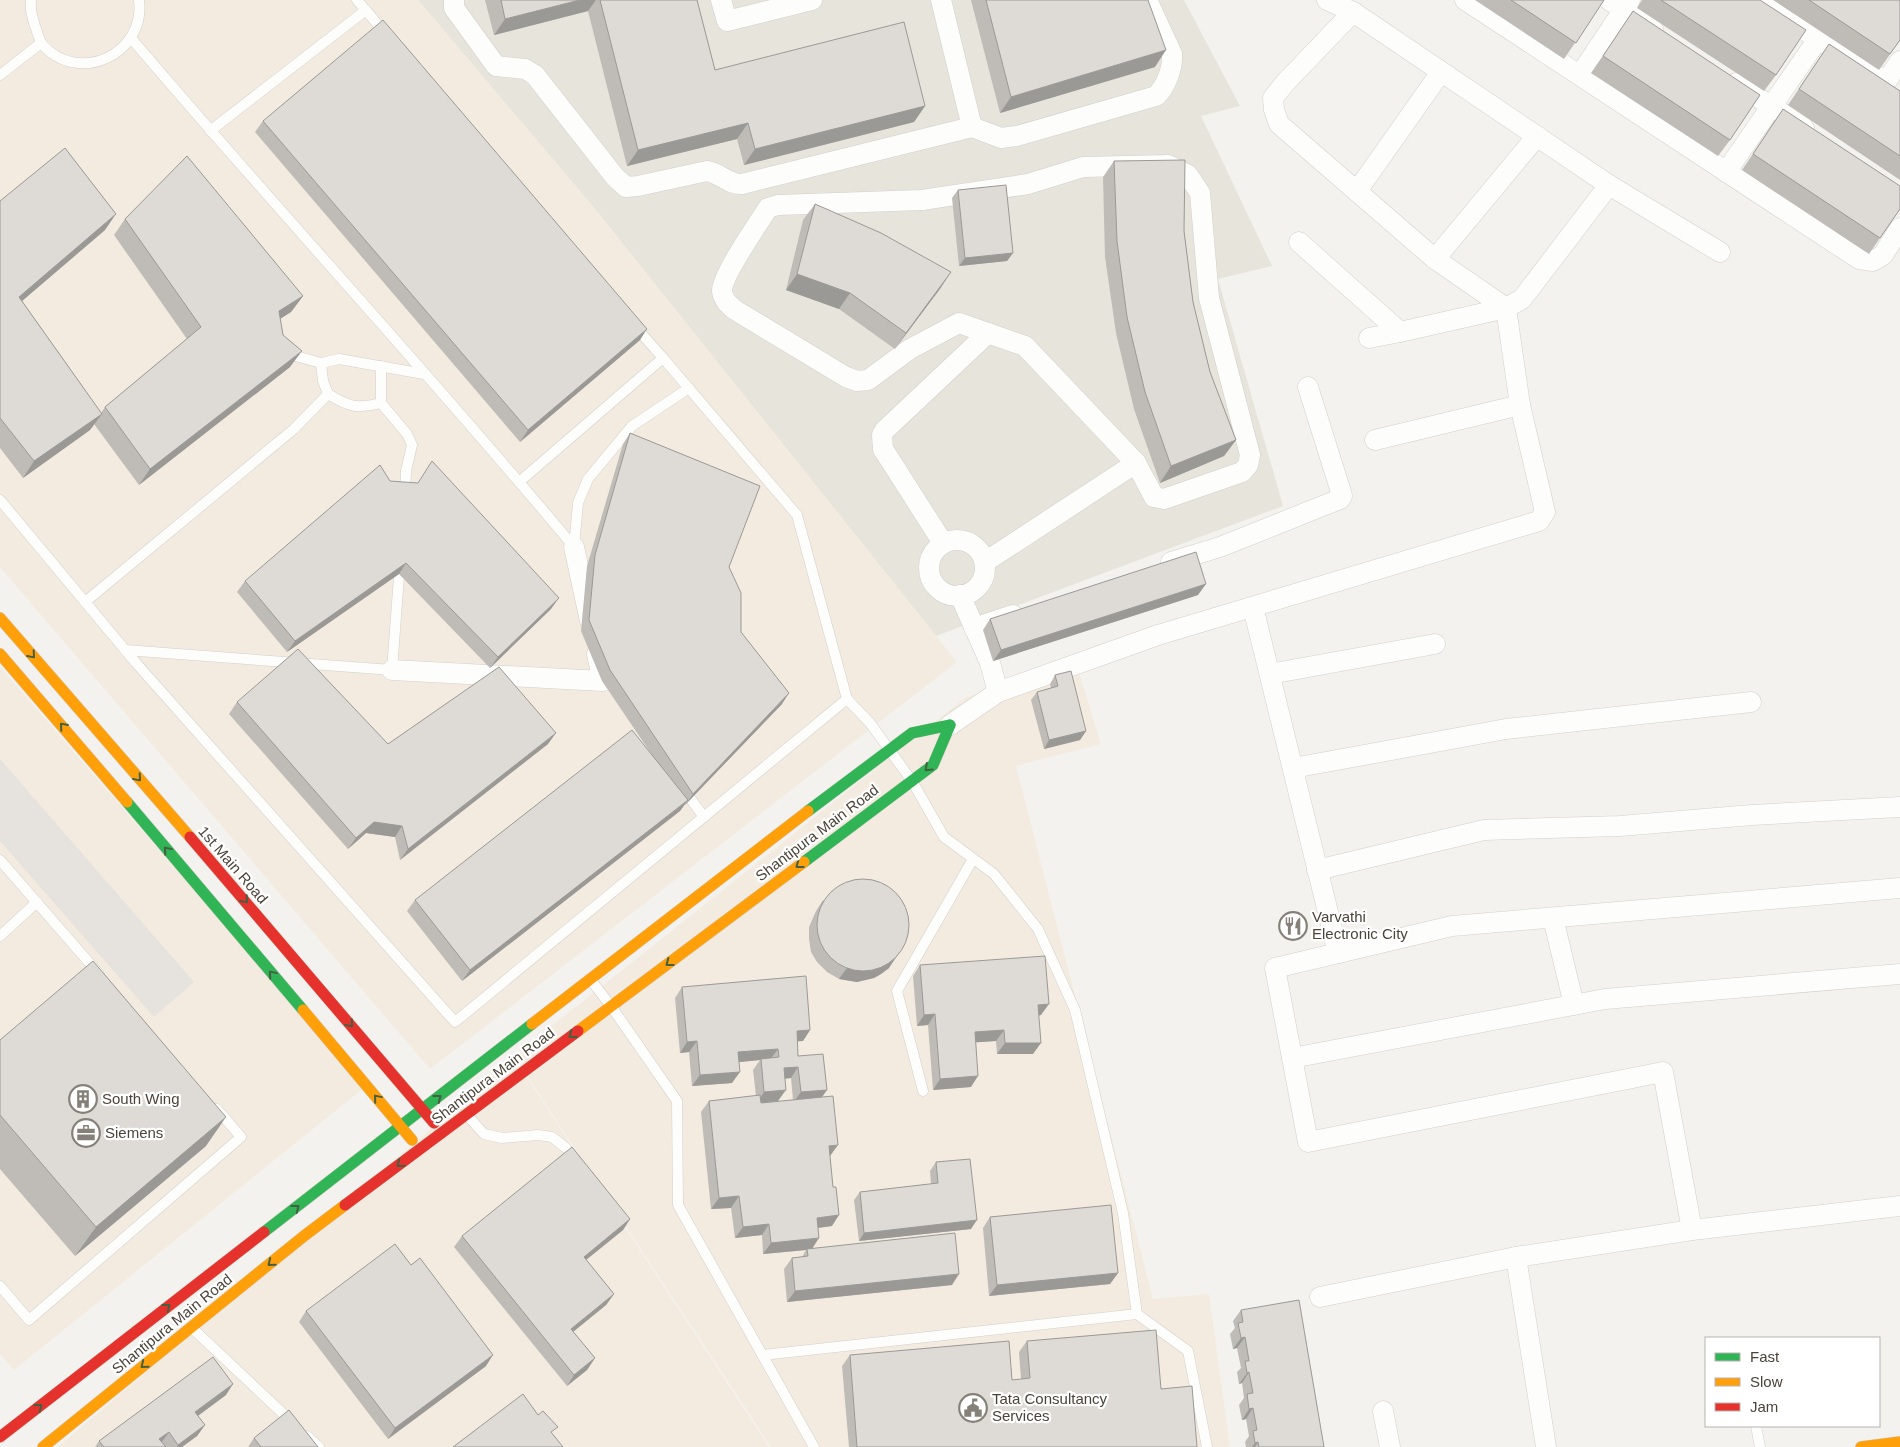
<svg xmlns="http://www.w3.org/2000/svg" width="1900" height="1447" font-family="Helvetica,sans-serif">
  <rect width="100%" height="100%" fill="#f4f2ee"/>
  <path fill="#e7e4dc" d="M418,0H1184L1240,106L1201,116L1272,266L1218,279L1283,506L936,636L595,209Z"/>
  <g fill="#f3ebdf">
    <path d="M0,0H418L595,209L957,662L430,1069L0,567Z"/>
    <path d="M0,667L365,1087L14,1370L0,1354Z"/>
    <path d="M1079,673L1101,744L1016,766L1153,1299L1209,1294L1230,1447H771L514,1056L966,697Z"/>
    <path d="M514,1058L769,1447H58Z"/>
  </g>
  <path fill="#e6e3df" d="M0,759L194,982L154,1017L0,841Z"/>
  <g fill="none" stroke-linecap="round" stroke-linejoin="round">
    <defs>
      <g id="lane">
        <path d="M31,0C30,10 32,16 35,26C37,31 39,39 42,44C78,86 146,54 139,0"/>
        <path d="M357,0L386,34"/>
        <path d="M131,38C277,210 430,374 574,547"/>
        <path d="M0,75L41,43"/>
        <path d="M210,131L366,10"/>
        <path d="M634,325L663,358"/>
        <path d="M285,353L321,363L323,381L328,394"/>
        <path d="M321,363L339,359L424,374"/>
        <path d="M381,403V366"/>
        <path d="M0,500L136,663L455,1022L847,699L797,515L663,358L519,482"/>
        <path d="M574,547L578,503L588,479L632,426L689,388"/>
        <path d="M85,602L294,429L328,394C349,407 357,409 381,403L407,434L412,445L406,471L405,496"/>
        <path d="M125,650L392,670L400,563"/>
        <path d="M847,699L870,723L912,781L944,837L994,874L1038,929L1075,1010L1123,1213L1137,1314"/>
        <path d="M684,790L704,817"/>
        <path d="M0,860L99,974"/>
        <path d="M0,936L37,902"/>
        <path d="M590,979L611,1006L677,1101L678,1205L814,1447"/>
        <path d="M923,1091L897,991L973,859"/>
        <path d="M467,1115L484,1134L502,1138L538,1135L552,1137L566,1148"/>
        <path d="M0,1286L29,1320L241,1137L217,1109"/>
        <path d="M192,1328L292,1422"/>
        <path d="M763,1355L1137,1314L1188,1351L1207,1447"/>
        <path d="M1756,1426L1760,1447"/>
        <path d="M307,1436L319,1447"/>
      </g>
      <g id="street">
        <path d="M454,0V8L496,66L525,69L535,75L615,177L626,187L638,186L707,171C720,173 729,185 742,184L972,127L1001,138L1017,136L1156,96C1166,87 1173,68 1172,54L1147,0"/>
        <path d="M721,0L727,21L812,0"/>
        <path d="M941,0L972,127"/>
        <path d="M1327,0L1353,12"/>
        <path d="M1465,0L1859,259L1873,261L1883,255L1900,228"/>
        <path d="M1609,0L1653,29"/>
        <path d="M1757,0L1886,82L1900,61"/>
        <path d="M1580,75L1630,0"/>
        <path d="M1736,83L1804,128"/>
        <path d="M1168,165L1188,175L1200,193L1209,298L1250,455L1248,465L1242,472L1164,499L1154,497L1136,463L1025,346L959,323L910,349L868,380L857,381L846,377L735,310C729,305 723,300 722,291C722,275 758,224 768,208L778,205L922,200L1028,184L1083,167Z"/>
        <path d="M1726,172L1818,39"/>
        <path d="M1609,185L1720,252"/>
        <path d="M1357,191L1441,72"/>
        <path d="M1435,259L1537,136"/>
        <path d="M1369,338L1400,332"/>
        <path d="M1375,440L1520,405"/>
        <circle cx="957" cy="568" r="28"/>
        <path d="M943,543L883,449L882,435L885,430L988,333"/>
        <path d="M574,547L590,621"/>
        <path d="M985,562L1136,463"/>
        <path d="M1171,562L1220,547L1340,499L1342,496L1341,492L1308,387"/>
        <path d="M960,595L990,663L998,692"/>
        <path d="M1253,607L1338,953"/>
        <path d="M974,628L1013,615"/>
        <path d="M392,670L603,681L597,654"/>
        <path d="M1270,674L1435,644"/>
        <path d="M950,725L998,692L1158,635L1539,521L1545,512L1520,405L1506,308L1435,259L1279,124L1274,110L1273,98L1285,83L1353,12L1609,185L1522,299L1506,308L1400,332L1299,242"/>
        <path d="M1293,768L1506,729L1751,702"/>
        <path d="M1317,870L1484,830L1620,826L1752,815L1900,807"/>
        <path d="M1553,918L1574,1005"/>
        <path d="M1292,1058L1605,999L1900,974"/>
        <path d="M1692,1230L1663,1072L1308,1142L1275,968L1452,926L1900,888"/>
        <path d="M1320,1297L1516,1257"/>
        <path d="M1383,1411L1390,1447"/>
        <path d="M1546,1447L1516,1257L1692,1230L1900,1206"/>
      </g>
      <g id="fast">
        <path d="M127,802L303,1010"/>
        <path d="M808,811L912,733L950,725"/>
        <path d="M804,862L933,765L950,725"/>
        <path d="M264,1232L532,1024"/>
      </g>
      <g id="slow">
        <path d="M0,618L190,837"/>
        <path d="M0,654L127,802"/>
        <path d="M303,1010L412,1140"/>
        <path d="M532,1024L808,811"/>
        <path d="M578,1031L804,862"/>
        <path d="M43,1447L304,1236L345,1205"/>
        <path d="M1861,1447L1900,1442"/>
      </g>
      <g id="jam">
        <path d="M190,837L434,1123"/>
        <path d="M345,1205L578,1031"/>
        <path d="M0,1437L264,1232"/>
      </g>
    </defs>
    <use href="#lane" stroke="#d2d0cb" stroke-width="11"/>
    <use href="#street" stroke="#d2d0cb" stroke-width="21"/>
    <use href="#fast" stroke="#d3cfc5" stroke-width="12"/>
    <use href="#slow" stroke="#d3cfc5" stroke-width="12"/>
    <use href="#jam" stroke="#d3cfc5" stroke-width="12"/>
    <use href="#lane" stroke="#fdfdfc" stroke-width="10"/>
    <use href="#street" stroke="#fdfdfc" stroke-width="20"/>
    <use href="#fast" stroke="#30b455" stroke-width="11"/>
    <use href="#slow" stroke="#ff9f0a" stroke-width="11"/>
    <use href="#jam" stroke="#e5322d" stroke-width="11"/>
  </g>
  <g fill="#bfbcb8" fill-rule="evenodd">
    <path d="M485,0H697L715,70L925,106L914,122L744,165L737,139L627,166L588,11L494,35Z"/>
    <path d="M971,0H1148L1155,67L1000,113Z"/>
    <path d="M1475,0H1604L1564,59Z"/>
    <path d="M1642,0H1760L1776,75L1764,91L1637,8Z"/>
    <path d="M1773,0H1900V40L1879,70Z"/>
    <path d="M1622,28L1730,140L1718,156L1591,73Z"/>
    <path d="M1829,44L1900,91V180L1788,105Z"/>
    <path d="M1783,109L1900,209L1869,254L1742,170Z"/>
    <path d="M263,121L640,340L520,442L255,132Z"/>
    <path d="M1114,161L1184,231L1193,302L1210,372L1236,440L1224,456L1160,483L1134,409L1116,333L1105,257L1103,177Z"/>
    <path d="M958,190L1013,253L1007,261L959,266L952,198Z"/>
    <path d="M0,201L105,230L22,301L101,413L105,407L187,339L114,235L125,219L303,296L291,312L280,319L290,367L139,485L94,424L90,430L23,478L0,448Z"/>
    <path d="M815,204L951,272L895,349L839,309L786,290L803,220Z"/>
    <path d="M630,433L729,567L741,632L782,704L685,805V804L680,811L462,981L407,911L415,900L652,755L602,681L581,631L587,566L623,444Z"/>
    <path d="M390,481L551,609L490,668L399,574L287,652L237,592L245,581Z"/>
    <path d="M1198,595L993,661L983,630L990,619Z"/>
    <path d="M1055,675L1086,731L1080,740L1044,749L1031,700L1037,692L1051,688L1050,684Z"/>
    <path d="M237,702L388,744H548L400,860L395,837L366,833L348,849L229,714Z"/>
    <path d="M823,900L889,968L881,974L874,978L857,982L839,979L827,972L817,962L811,952L809,939V927L816,911Z"/>
    <path d="M920,965L1041,1015L1039,1016L1033,1054H997L996,1041L976,1042L971,1087L933,1090L928,1025L917,1026L913,976Z"/>
    <path d="M682,987L810,1030L803,1041H797L798,1056L827,1090L822,1097L830,1156L832,1226L818,1228L812,1248L952,1285L787,1302L784,1269L792,1258L802,1257L806,1250L763,1254L762,1235L735,1238L731,1208L711,1209L701,1112L709,1101L756,1096L753,1070L760,1060L739,1062L732,1083L692,1086L689,1052L680,1053L675,998ZM791,1078L793,1100L761,1103L778,1101L785,1079Z"/>
    <path d="M0,1040L206,1146L75,1256L0,1169Z"/>
    <path d="M936,1162L971,1229L859,1241L854,1200L860,1192L931,1184L930,1171Z"/>
    <path d="M990,1217L1118,1273L1110,1284L989,1296L983,1228Z"/>
    <path d="M630,1219L623,1230L586,1260L614,1294L606,1305L573,1332L595,1358L587,1370L567,1386L454,1247L462,1236Z"/>
    <path d="M411,1265L486,1366L388,1439L299,1322L306,1311Z"/>
    <path d="M1241,1310L1324,1447H1246L1245,1442L1249,1436L1246,1419L1242,1420L1239,1405L1244,1398L1242,1383L1239,1384L1237,1372L1241,1368L1237,1348L1233,1349L1230,1334L1235,1328L1233,1321Z"/>
    <path d="M1027,1341L1161,1389L1197,1447H849L842,1366L850,1355L1012,1380L1021,1379L1019,1352Z"/>
    <path d="M226,1395L198,1416L205,1425L197,1436L182,1447H95L99,1441Z"/>
    <path d="M254,1438L318,1447H248Z"/>
  </g>
  <g fill="#9b9996">
    <path d="M580,0H596L588,11L494,35L505,19Z"/>
    <path d="M1166,50L1155,67L1000,113L1011,97Z"/>
    <path d="M925,106L914,122L744,165L755,149Z"/>
    <path d="M748,123L737,139L627,166L638,150Z"/>
    <path d="M116,214L105,230L8,313L19,297Z"/>
    <path d="M1013,253L1007,261L959,266L965,258Z"/>
    <path d="M951,272L940,289L895,349L906,333Z"/>
    <path d="M797,274L850,293L839,309L786,290Z"/>
    <path d="M303,296L291,312L267,327L279,311Z"/>
    <path d="M647,329L640,340L520,442L528,430Z"/>
    <path d="M302,351L290,367L139,485L150,469Z"/>
    <path d="M102,414L90,430L23,478L34,461Z"/>
    <path d="M1236,440L1224,456L1160,483L1171,466Z"/>
    <path d="M406,563L399,574L287,652L295,641Z"/>
    <path d="M1206,584L1198,595L993,661L1001,650Z"/>
    <path d="M559,598L551,609L490,668L498,657Z"/>
    <path d="M789,693L782,704L685,805L693,794Z"/>
    <path d="M1086,731L1080,740L1044,749L1049,740Z"/>
    <path d="M556,733L548,744L400,860L408,849Z"/>
    <path d="M688,800L680,811L462,981L470,970Z"/>
    <path d="M374,822L402,826L395,837L366,833L348,849L356,838Z"/>
    <path d="M905,944L889,968L881,974L874,978L857,982L839,979L847,968Z"/>
    <path d="M1049,1004L1041,1015L1030,1016L1038,1005Z"/>
    <path d="M935,1014L928,1025L917,1026L924,1015Z"/>
    <path d="M810,1030L803,1041L789,1042L797,1031Z"/>
    <path d="M1004,1030L996,1041L967,1043L975,1032Z"/>
    <path d="M697,1041L689,1052L680,1053L687,1042Z"/>
    <path d="M1005,1043H1041L1033,1054H997Z"/>
    <path d="M778,1049L770,1060L761,1059L760,1060L730,1063L738,1052Z"/>
    <path d="M798,1067L791,1078L776,1079L784,1068Z"/>
    <path d="M740,1072L732,1083L692,1086L700,1075Z"/>
    <path d="M978,1076L971,1087L933,1090L940,1079Z"/>
    <path d="M786,1090L778,1101L757,1103L764,1092Z"/>
    <path d="M827,1090L819,1101L793,1103L801,1092Z"/>
    <path d="M226,1117L206,1146L75,1256L96,1227Z"/>
    <path d="M838,1145L830,1156L821,1157L829,1146Z"/>
    <path d="M739,1196L731,1208L711,1209L719,1198Z"/>
    <path d="M839,1215L832,1226L809,1229L817,1218Z"/>
    <path d="M630,1219L623,1230L576,1268L584,1257Z"/>
    <path d="M977,1220L971,1229L859,1241L864,1233Z"/>
    <path d="M769,1224L762,1235L735,1238L743,1227Z"/>
    <path d="M819,1238L812,1249H807L806,1250L763,1254L771,1243Z"/>
    <path d="M1118,1273L1110,1284L989,1296L997,1285Z"/>
    <path d="M959,1274L952,1285L787,1302L795,1291Z"/>
    <path d="M614,1294L606,1305L563,1340L571,1329Z"/>
    <path d="M1245,1337L1237,1348L1233,1349L1241,1338Z"/>
    <path d="M493,1355L486,1366L388,1439L395,1428Z"/>
    <path d="M595,1358L587,1370L567,1386L574,1375Z"/>
    <path d="M1249,1372L1242,1383L1239,1384L1247,1373Z"/>
    <path d="M233,1384L226,1395L188,1423L195,1412Z"/>
    <path d="M1253,1408L1246,1419L1242,1420L1249,1409Z"/>
    <path d="M205,1425L197,1436L182,1447H177L178,1445Z"/>
    <path d="M169,1432L161,1443L159,1439Z"/>
    <path d="M1258,1442L1255,1447H1252L1255,1443Z"/>
  </g>
  <g fill="#dedbd6" stroke="#9b9996">
    <path d="M501,0H580L505,19Z"/>
    <path d="M600,0H697L715,70L904,22L925,106L755,149L748,123L638,150Z"/>
    <path d="M986,0H1148L1166,50L1011,97Z"/>
    <path d="M1511,0H1604L1576,43Z"/>
    <path d="M1661,0H1760L1806,30L1776,75Z"/>
    <path d="M1809,0H1900V40L1890,54Z"/>
    <path d="M1633,11L1760,95L1730,140L1603,56Z"/>
    <path d="M383,20L647,329L528,430L263,121Z"/>
    <path d="M1829,44L1900,91V156L1799,89Z"/>
    <path d="M1783,109L1900,186V209L1880,238L1753,154Z"/>
    <path d="M65,148L116,214L19,297L102,414L34,461L0,418V201Z"/>
    <path d="M187,156L303,296L279,311L283,335L302,351L150,469L105,407L201,327L125,219Z"/>
    <path d="M1185,160L1184,231L1193,302L1210,372L1236,440L1171,466L1145,392L1127,317L1117,241L1114,161Z"/>
    <path d="M1006,185L1013,253L965,258L958,190Z"/>
    <path d="M815,204L881,233L951,272L906,333L850,293L797,274Z"/>
    <path d="M630,433L760,486L729,567L741,593V632L789,693L693,794L610,670L589,620L595,555Z"/>
    <path d="M432,461L559,598L498,657L406,563L295,641L245,581L380,465L390,481L418,483Z"/>
    <path d="M1196,552L1206,584L1001,650L990,619Z"/>
    <path d="M298,649L388,744L499,667L556,733L408,849L402,826L374,822L356,838L237,702Z"/>
    <path d="M1071,671L1086,731L1049,740L1037,692L1058,686L1055,675Z"/>
    <path d="M632,730L688,800L470,970L415,900Z"/>
    <circle cx="863" cy="925" r="46"/>
    <path d="M1045,956L1049,1004L1038,1005L1041,1043H1005L1004,1030L975,1032L978,1076L940,1079L935,1014L924,1015L920,965Z"/>
    <path d="M93,961L226,1117L96,1227L0,1115V1040Z"/>
    <path d="M806,976L810,1030L797,1031L798,1056L823,1054L827,1090L801,1092L798,1067L784,1068L786,1090L764,1092L761,1059L779,1057L778,1049L738,1052L740,1072L700,1075L697,1041L687,1042L682,987Z"/>
    <path d="M760,1095L761,1103L833,1096L838,1145L829,1146L833,1187H836L839,1215L817,1218L819,1238L771,1243L769,1224L743,1227L739,1196L719,1198L709,1101Z"/>
    <path d="M572,1147L630,1219L584,1257L614,1294L571,1329L595,1358L574,1375L462,1236Z"/>
    <path d="M970,1159L977,1220L864,1233L860,1192L938,1183L936,1162Z"/>
    <path d="M1111,1205L1118,1273L997,1285L990,1217Z"/>
    <path d="M955,1233L959,1274L795,1291L792,1258L808,1256L807,1249Z"/>
    <path d="M395,1244L411,1265L420,1258L493,1355L395,1428L306,1311Z"/>
    <path d="M1299,1300L1324,1447H1259L1258,1442L1255,1443L1253,1431L1257,1430L1253,1408L1249,1409L1247,1394L1253,1393L1249,1372L1247,1373L1245,1361H1249L1245,1337L1241,1338L1238,1323L1243,1322L1241,1310Z"/>
    <path d="M1156,1330L1161,1389L1192,1386L1197,1447H857L850,1355L1009,1341L1012,1380L1030,1378L1027,1341Z"/>
    <path d="M213,1357L233,1384L195,1412L205,1425L178,1445L169,1432L159,1439L166,1447H104L99,1441Z"/>
    <path d="M523,1394L538,1415L543,1411L558,1427L551,1432L563,1447H453Z"/>
    <path d="M289,1410L318,1447H261L254,1438Z"/>
  </g>
  <defs><path id="oneway-chevron" d="M-2-3.5L2.5 0L-2 3.5" fill="none" stroke-width="1.6" stroke-linecap="round" stroke-linejoin="round" transform="scale(1.25)"/></defs>
  <g stroke="#446040">
    <use href="#oneway-chevron" transform="translate(32 655) rotate(49)"/>
    <use href="#oneway-chevron" transform="translate(63 726) rotate(-131)"/>
    <use href="#oneway-chevron" transform="translate(928 768) rotate(137)"/>
    <use href="#oneway-chevron" transform="translate(138 778) rotate(49)"/>
    <use href="#oneway-chevron" transform="translate(167 850) rotate(-130)"/>
    <use href="#oneway-chevron" transform="translate(799 865) rotate(143)"/>
    <use href="#oneway-chevron" transform="translate(245 900) rotate(49)"/>
    <use href="#oneway-chevron" transform="translate(669 963) rotate(143)"/>
    <use href="#oneway-chevron" transform="translate(272 974) rotate(-130)"/>
    <use href="#oneway-chevron" transform="translate(350 1024) rotate(50)"/>
    <use href="#oneway-chevron" transform="translate(572 1035) rotate(143)"/>
    <use href="#oneway-chevron" transform="translate(377 1098) rotate(-130)"/>
    <use href="#oneway-chevron" transform="translate(438 1098) rotate(-38)"/>
    <use href="#oneway-chevron" transform="translate(400 1164) rotate(143)"/>
    <use href="#oneway-chevron" transform="translate(296 1208) rotate(-38)"/>
    <use href="#oneway-chevron" transform="translate(271 1263) rotate(141)"/>
    <use href="#oneway-chevron" transform="translate(167 1307) rotate(-38)"/>
    <use href="#oneway-chevron" transform="translate(144 1365) rotate(141)"/>
    <use href="#oneway-chevron" transform="translate(39 1407) rotate(-38)"/>
  </g>
  <defs>
    <symbol id="restaurant-ring" viewBox="-11 -11 22 22"><circle r="9.5" fill="#fff" stroke="#868178" stroke-width="1.5"/><path d="M-5-6h1v4h1v-4h1v4h1v-4h1v5L-1.5 .5V6h-2V.5L-5-1ZM5-6V6H3V1.5H1.5Q1.5-4 5-6Z" fill="#868178"/></symbol>
    <symbol id="building-ring" viewBox="-11 -11 22 22"><circle r="9.5" fill="#fff" stroke="#868178" stroke-width="1.5"/><path d="M-4-6H4V6H1V3H-1V6H-4ZM-2.5-4.3h1.7v1.8h-1.7ZM.8-4.3h1.7v1.8H.8ZM-2.5-1h1.7V.8h-1.7ZM.8-1h1.7V.8H.8Z" fill="#868178"/></symbol>
    <symbol id="office-ring" viewBox="-11 -11 22 22"><circle r="9.5" fill="#fff" stroke="#868178" stroke-width="1.5"/><path d="M-6-3h4V-5.5h4V-3h4V5H-6ZM-1-4.5V-3h2v-1.5ZM-6 0V1H6V0Z" fill="#868178"/></symbol>
    <symbol id="civic-ring" viewBox="-11 -11 22 22"><circle r="9.5" fill="#fff" stroke="#868178" stroke-width="1.5"/><path d="M-.6-6.5H3V-4.5H.6V-3L4-1V1h2V6H-6V1h2V-1L-.6-3ZM-1.2 2.5V6h2.4V2.5Z" fill="#868178"/></symbol>
  </defs>
  <g fill-rule="evenodd">
    <use href="#restaurant-ring" x="1277" y="910" width="32" height="32"/>
    <use href="#building-ring" x="67" y="1083" width="32" height="32"/>
    <use href="#office-ring" x="70" y="1117" width="32" height="32"/>
    <use href="#civic-ring" x="957" y="1392" width="32" height="32"/>
  </g>
  <g text-anchor="middle" stroke-width="4.5" stroke-linejoin="round" paint-order="stroke">
    <g font-size="15" fill="#4b4439" stroke="#fff">
      <text transform="translate(817 833) rotate(-37)" y="5">Shantipura Main Road</text>
      <text transform="translate(233 865) rotate(49)" y="5">1st Main Road</text>
      <text transform="translate(493 1076) rotate(-37)" y="5">Shantipura Main Road</text>
      <text transform="translate(172 1324) rotate(-39)" y="5">Shantipura Main Road</text>
    </g>
    <g font-size="15" fill="#4b4439" stroke="#fff" text-anchor="start">
      <text x="1312" y="922">Varvathi<tspan x="1312" dy="17">Electronic City</tspan></text>
      <text x="102" y="1104">South Wing</text>
      <text x="105" y="1138">Siemens</text>
      <text x="992" y="1404">Tata Consultancy<tspan x="992" dy="17">Services</tspan></text>
    </g>
  </g>
  <rect x="1705" y="1337" width="175" height="90" fill="#ffffff" stroke="#b7b4b0"/>
  <rect x="1715" y="1353" width="25" height="8" fill="#30b455" stroke="#b7b4b0"/>
  <text x="1750" y="1362" font-size="15" fill="#4b4439">Fast</text>
  <rect x="1715" y="1378" width="25" height="8" fill="#ff9f0a" stroke="#b7b4b0"/>
  <text x="1750" y="1387" font-size="15" fill="#4b4439">Slow</text>
  <rect x="1715" y="1403" width="25" height="8" fill="#e5322d" stroke="#b7b4b0"/>
  <text x="1750" y="1412" font-size="15" fill="#4b4439">Jam</text>
</svg>
